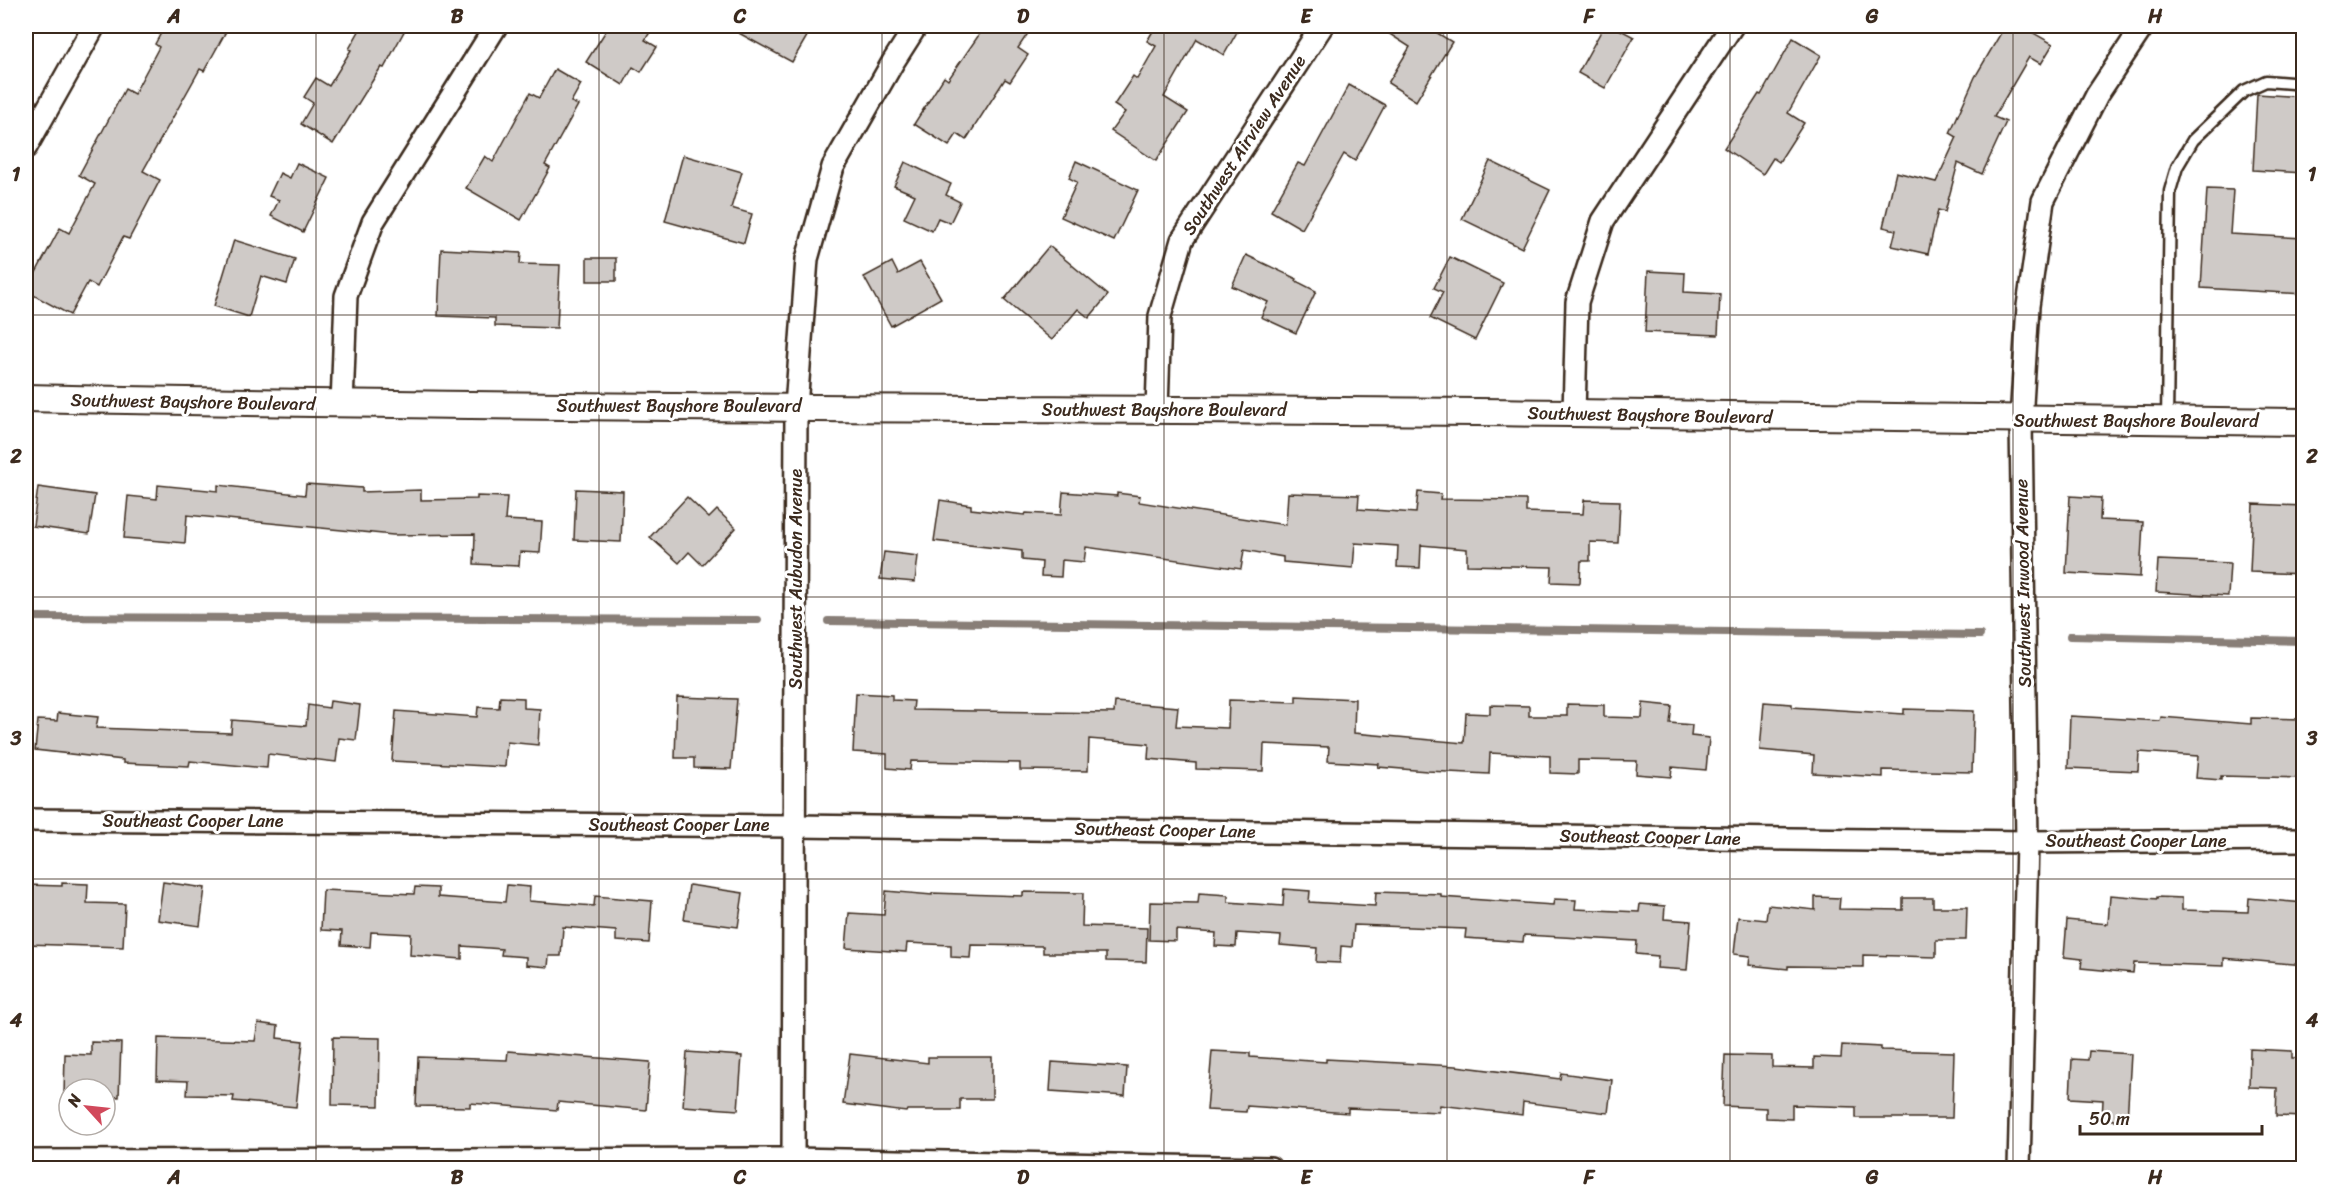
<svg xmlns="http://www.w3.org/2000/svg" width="2329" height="1194" font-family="Sriracha,sans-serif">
  <rect width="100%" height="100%" fill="#fff"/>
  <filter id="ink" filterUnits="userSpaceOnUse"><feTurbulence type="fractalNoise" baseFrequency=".0167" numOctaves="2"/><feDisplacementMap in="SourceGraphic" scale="12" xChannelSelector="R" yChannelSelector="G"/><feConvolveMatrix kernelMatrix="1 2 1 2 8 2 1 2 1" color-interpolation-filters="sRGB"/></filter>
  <g filter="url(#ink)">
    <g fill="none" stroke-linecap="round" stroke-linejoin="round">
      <g stroke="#887e77" stroke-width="8">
        <path d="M26,617L758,620"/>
        <path d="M828,621L1980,635"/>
        <path d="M2070,636L2304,641"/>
      </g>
    </g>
    <g fill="#cfcac7" stroke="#3b2a1e" stroke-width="1.5">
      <path d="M165,26H229L204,71L200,69L143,171L160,180L129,239L123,237L97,287L88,282L70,315L26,291L60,228L69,233L95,184L79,175L125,89L134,94L159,47L155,44Z"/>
      <path d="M362,26H407L384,68L381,67L333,144L301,124L313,103L304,97L316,78L329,86L351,50L349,49Z"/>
      <path d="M609,26H654L645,40L657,47L641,72L633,67L623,85L586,62Z"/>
      <path d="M726,26H813L792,62Z"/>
      <path d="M985,26H1033L1018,48L1028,55L1010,82L1005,79L966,140L957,134L949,146L914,124L944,77L948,80Z"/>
      <path d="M1156,26H1226L1237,32L1224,55L1197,39L1164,97L1188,112L1156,161L1111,131L1125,112L1114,105L1133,76L1137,79L1156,46L1147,41Z"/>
      <path d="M1377,26H1426L1452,42L1416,101L1388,83L1410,47Z"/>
      <path d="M1604,26H1613L1634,37L1605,88L1578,73Z"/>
      <path d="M2005,26H2021L2053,44L2041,64L2029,57L1994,117L2006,122L1982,174L1958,163L1945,212L1938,210L1928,254L1892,246L1896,230L1883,227L1896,172L1936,182L1957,137L1950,133L1975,77Z"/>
      <path d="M1793,38L1821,55L1788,113L1804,123L1779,162L1773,158L1763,174L1724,148L1759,94L1761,95Z"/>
      <path d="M555,69L581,84L571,102L578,105L545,165L550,168L521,220L466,188L485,156L493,162L530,93L539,98Z"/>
      <path d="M1349,85L1385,105L1355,161L1344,154L1302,229L1271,211L1298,163L1305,166Z"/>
      <path d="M2257,94L2304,97V173L2253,170Z"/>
      <path d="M683,155L742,172L731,208L752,214L744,243L665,221Z"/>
      <path d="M1076,161L1138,190L1114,241L1061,217L1077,182L1069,178Z"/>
      <path d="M1490,161L1550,190L1522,248L1462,219Z"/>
      <path d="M905,162L951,184L946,195L960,202L950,223L938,218L932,231L904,218L915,195L894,186Z"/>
      <path d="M297,163L329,178L303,232L271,216L279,200L269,196L280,173L290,178Z"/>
      <path d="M2207,189L2233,190L2230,234L2304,238V294L2201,288Z"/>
      <path d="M234,240L295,259L287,284L261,276L249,317L214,306Z"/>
      <path d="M1049,246L1108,295L1089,318L1078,309L1052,340L1004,300Z"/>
      <path d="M441,249L521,253L520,264L560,265L557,328L495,326V318L438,316Z"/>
      <path d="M1246,255L1297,279L1296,281L1316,291L1296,333L1261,317L1268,302L1232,286Z"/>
      <path d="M1450,257L1503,283L1475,340L1430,318L1443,292L1434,288Z"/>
      <rect x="587" y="258" width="29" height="23"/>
      <path d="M892,262L898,274L920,262L941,298L891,326L864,277Z"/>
      <path d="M1648,271L1685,273L1684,292L1720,294L1718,335L1645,332Z"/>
      <path d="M306,484L362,488V492L421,490V500L477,499V496L507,497L505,520L542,522L540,553L520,552L519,566L474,564L475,534L393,535L187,515L185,543L124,538L128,496L157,499L158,485L218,491V485L305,495Z"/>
      <path d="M38,487L95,495L89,534L33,526Z"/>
      <path d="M576,489L623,491L621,542L574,540Z"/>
      <path d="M1063,492L1117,496V493L1140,496L1139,502L1286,525L1288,493L1359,495L1358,509L1416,513L1418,492L1441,494L1440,499L1526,500V512L1583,514L1584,500L1620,501L1618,543L1590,542V561H1581L1580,583L1551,582L1552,567L1467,565V549L1421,545L1420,568L1397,567L1398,546L1355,543L1353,568L1283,562V557L1244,550L1241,569L1086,547L1084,562L1062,560L1061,577L1041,576L1042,562L1022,560V551L934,541L940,500L971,505V509L1025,515L1026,513L1061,515Z"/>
      <path d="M2070,496L2101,498L2100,520L2143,522L2140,577L2066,573Z"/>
      <path d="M687,497L709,518L717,510L736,528L702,565L689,552L679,563L650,537Z"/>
      <path d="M2253,504L2304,506V574L2250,572Z"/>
      <path d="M884,552L918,556L915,582L880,579Z"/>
      <path d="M2158,560L2230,563L2228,596L2156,592Z"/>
      <path d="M856,693L892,695V700L914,701L913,710L1114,713L1115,702L1178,707L1176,726L1228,728L1229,700L1296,702V696L1355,699L1354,733L1464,743L1466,713L1490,714V705L1529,706V716H1567V704L1604,705V717L1642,718L1643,703L1672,706L1670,723L1692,725L1691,736L1709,738L1706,770L1672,767L1671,777L1636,774L1637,761L1578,760V774L1550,773V756L1490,753L1489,774L1427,771L1378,767L1379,764L1328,761L1329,747L1264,744L1263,771L1196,769V763L1148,759L1149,744L1089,739L1088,771L1020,770V763L911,761L910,770L887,768V754L853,752Z"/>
      <path d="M500,697L524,698V708L540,709L538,745L507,742L505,767L392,761L396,711L477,717L478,707L499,708Z"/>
      <path d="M677,697L737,699L731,769L694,768V758H675Z"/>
      <path d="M330,701L360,705L356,740L339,738L336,762L268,754L267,768L190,761L189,766L123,763V760L35,750L38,720L57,721L58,713L98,717L96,728L231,733L232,720L306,726L308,705L329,708Z"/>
      <path d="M1764,702L1792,704V707L1904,714V709L1974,711L1972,772L1883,770V777L1813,773L1814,755L1760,750Z"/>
      <path d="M2070,716L2160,721L2161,717L2251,724V718L2304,719V778L2221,776V780L2196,778L2198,756L2139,752L2138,771L2068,768Z"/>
      <path d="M163,882L205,888L200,926L158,920Z"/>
      <path d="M62,883L88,884L87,903L125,904L123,947L26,944V885L62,886Z"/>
      <path d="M507,885L530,887L529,901L594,906L595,896L652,901L649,943L616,941V931L563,927L561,956H549L548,967L526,965V957L501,955L502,949L462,946V959L410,955L411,934L371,932L370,947L341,945L342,931L321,930L323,890L414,894L415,887L438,888V897L505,902Z"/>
      <path d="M689,885L743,893L738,927L684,920Z"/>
      <path d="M1284,889L1310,891L1309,902L1375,906L1376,892L1441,894V897L1553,905L1554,899L1576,900L1575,909L1639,912L1640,904L1665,906L1664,919L1691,921L1687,970L1657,968L1658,956L1636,954L1637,941L1524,935L1523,942L1465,938L1466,929L1354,925L1352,947L1341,946L1340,963L1316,962L1317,948L1280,945L1281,936L1237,933L1236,947L1215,946L1216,933L1176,930V941L1149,940L1150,902L1198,903L1199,893L1228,895V902L1283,906Z"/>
      <path d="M886,891L932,895V893L1023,896V892L1083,893L1082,926L1147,928L1146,962L1106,961V953H1043V946L971,945L970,958L951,957V945L907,943L906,952L846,948L849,913L884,915Z"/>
      <path d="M2110,895L2157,899V897L2182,898V910L2248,912L2249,898L2304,903V965L2224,958V966L2134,963L2133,973L2081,968L2082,959L2064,957L2067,920L2108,924Z"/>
      <path d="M1815,897L1840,898L1839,909L1903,910V898H1933V907H1967L1966,940H1936V957L1863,955V967L1788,966V969L1749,965L1750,956L1734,954L1738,917L1766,920L1768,905L1815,910Z"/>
      <path d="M258,1023L278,1026L277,1038L303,1041L296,1107L233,1101L234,1096L187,1095L188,1081L157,1080L158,1038L255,1041Z"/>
      <path d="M333,1037L380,1038L379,1106L332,1105Z"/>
      <path d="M91,1042L121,1043L119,1097L105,1096V1089H69V1096H64L65,1054L91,1055Z"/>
      <path d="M1842,1045L1881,1047V1050L1954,1052L1952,1118H1856V1107L1792,1105V1119L1766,1118V1108L1723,1106L1725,1055L1772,1056V1067L1814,1068V1057L1841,1058Z"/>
      <path d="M2250,1049L2292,1051V1058H2304V1117L2276,1116L2277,1088L2249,1087Z"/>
      <path d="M508,1051L650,1062L646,1110L558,1102L557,1110L470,1103V1107L416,1106L418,1057L507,1060Z"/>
      <path d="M1212,1051L1250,1053V1057L1326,1062V1059L1456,1066L1560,1079L1561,1073L1612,1080L1608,1113L1523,1102L1522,1115L1440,1105L1439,1112L1348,1108V1113L1247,1106L1246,1112L1207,1110Z"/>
      <path d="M2089,1051L2131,1054L2127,1121L2102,1119L2103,1100L2070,1098L2072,1059L2088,1060Z"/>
      <path d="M687,1052L742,1056L738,1110L683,1106Z"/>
      <path d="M850,1054L928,1063V1057H992V1099H960V1110H907L906,1112L843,1104Z"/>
      <path d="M1052,1062L1127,1067L1125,1096L1050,1091Z"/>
    </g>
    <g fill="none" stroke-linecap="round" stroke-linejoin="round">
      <defs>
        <path id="service" d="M2167,421L2170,191L2177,167L2193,140L2244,91L2266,81L2304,84"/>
        <g id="minor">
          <path d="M26,147L94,26"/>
          <path d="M342,405L346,296L373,222L496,26"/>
          <path d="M1157,410L1160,316L1182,240L1322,26"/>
          <path d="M1574,413L1577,302L1603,221L1732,26"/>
          <path d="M26,820L795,826L2027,842L2304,840"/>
          <path d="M793,1159L796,407L807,259L833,167L893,62L916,26"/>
          <path d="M26,1161L793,1159L1270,1168"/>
          <path d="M2019,1168L2027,842L2021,421L2028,306L2043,201L2097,95L2143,26"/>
        </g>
        <path id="tertiary" d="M26,398C541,409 1056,408 1571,413C1815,416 2059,421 2304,422"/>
      </defs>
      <use href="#service" stroke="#3b2a1e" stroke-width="15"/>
      <use href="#minor" stroke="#3b2a1e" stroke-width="26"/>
      <use href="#tertiary" stroke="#3b2a1e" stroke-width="30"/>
      <use href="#service" stroke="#fff" stroke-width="10"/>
      <use href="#minor" stroke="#fff" stroke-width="21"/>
      <use href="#tertiary" stroke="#fff" stroke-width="26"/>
    </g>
  </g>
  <path fill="none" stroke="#3b2a1e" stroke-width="1.5" stroke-opacity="0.55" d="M316,26V1168M599,26V1168M882,26V1168M1164,26V1168M1447,26V1168M1730,26V1168M2013,26V1168M26,315H2304M26,597H2304M26,879H2304"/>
  <g text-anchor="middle" stroke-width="6" stroke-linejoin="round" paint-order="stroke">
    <g font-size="18" fill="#3b2a1e" stroke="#fff">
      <text transform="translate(1244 145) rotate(-57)" y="6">Southwest Airview Avenue</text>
      <text transform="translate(193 402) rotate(1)" y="6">Southwest Bayshore Boulevard</text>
      <text x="679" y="412">Southwest Bayshore Boulevard</text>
      <text x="1164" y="416">Southwest Bayshore Boulevard</text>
      <text transform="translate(1650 415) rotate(1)" y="6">Southwest Bayshore Boulevard</text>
      <text x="2136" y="427">Southwest Bayshore Boulevard</text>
      <text transform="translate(796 579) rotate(-90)" y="6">Southwest Aubudon Avenue</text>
      <text transform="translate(2023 583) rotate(-91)" y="6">Southwest Inwood Avenue</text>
      <text x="193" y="827">Southeast Cooper Lane</text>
      <text x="679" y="831">Southeast Cooper Lane</text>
      <text transform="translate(1165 830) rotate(1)" y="6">Southeast Cooper Lane</text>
      <text transform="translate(1650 837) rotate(1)" y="6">Southeast Cooper Lane</text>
      <text x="2136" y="847">Southeast Cooper Lane</text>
    </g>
  </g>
  <rect width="2329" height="1194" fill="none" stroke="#fff" stroke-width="66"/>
  <g transform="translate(87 1107) rotate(297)"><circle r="28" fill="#ffffff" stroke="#b1aaa5" stroke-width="1.5"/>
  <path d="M0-4.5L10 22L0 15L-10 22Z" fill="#d1495b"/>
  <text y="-9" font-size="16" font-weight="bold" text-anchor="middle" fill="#3b2a1e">N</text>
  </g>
  <path d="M2080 1125v9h182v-9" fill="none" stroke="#3b2a1e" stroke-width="3"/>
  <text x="2089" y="1125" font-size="18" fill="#3b2a1e" stroke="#ffffff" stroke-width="4.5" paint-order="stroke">50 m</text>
  <rect x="33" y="33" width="2263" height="1128" fill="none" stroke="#3b2a1e" stroke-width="2"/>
  <g font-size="20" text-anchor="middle" font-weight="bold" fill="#3b2a1e">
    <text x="174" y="23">A</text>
    <text x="457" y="23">B</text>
    <text x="740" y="23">C</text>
    <text x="1023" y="23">D</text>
    <text x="1306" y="23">E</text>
    <text x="1589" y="23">F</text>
    <text x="1872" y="23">G</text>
    <text x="2155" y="23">H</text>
    <text x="16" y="181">1</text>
    <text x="2312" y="181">1</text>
    <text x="16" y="463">2</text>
    <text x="2312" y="463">2</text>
    <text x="16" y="745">3</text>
    <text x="2312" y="745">3</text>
    <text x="16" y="1027">4</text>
    <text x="2312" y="1027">4</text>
    <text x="174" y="1184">A</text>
    <text x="457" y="1184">B</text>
    <text x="740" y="1184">C</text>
    <text x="1023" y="1184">D</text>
    <text x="1306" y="1184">E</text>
    <text x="1589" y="1184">F</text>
    <text x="1872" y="1184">G</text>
    <text x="2155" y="1184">H</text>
  </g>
</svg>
